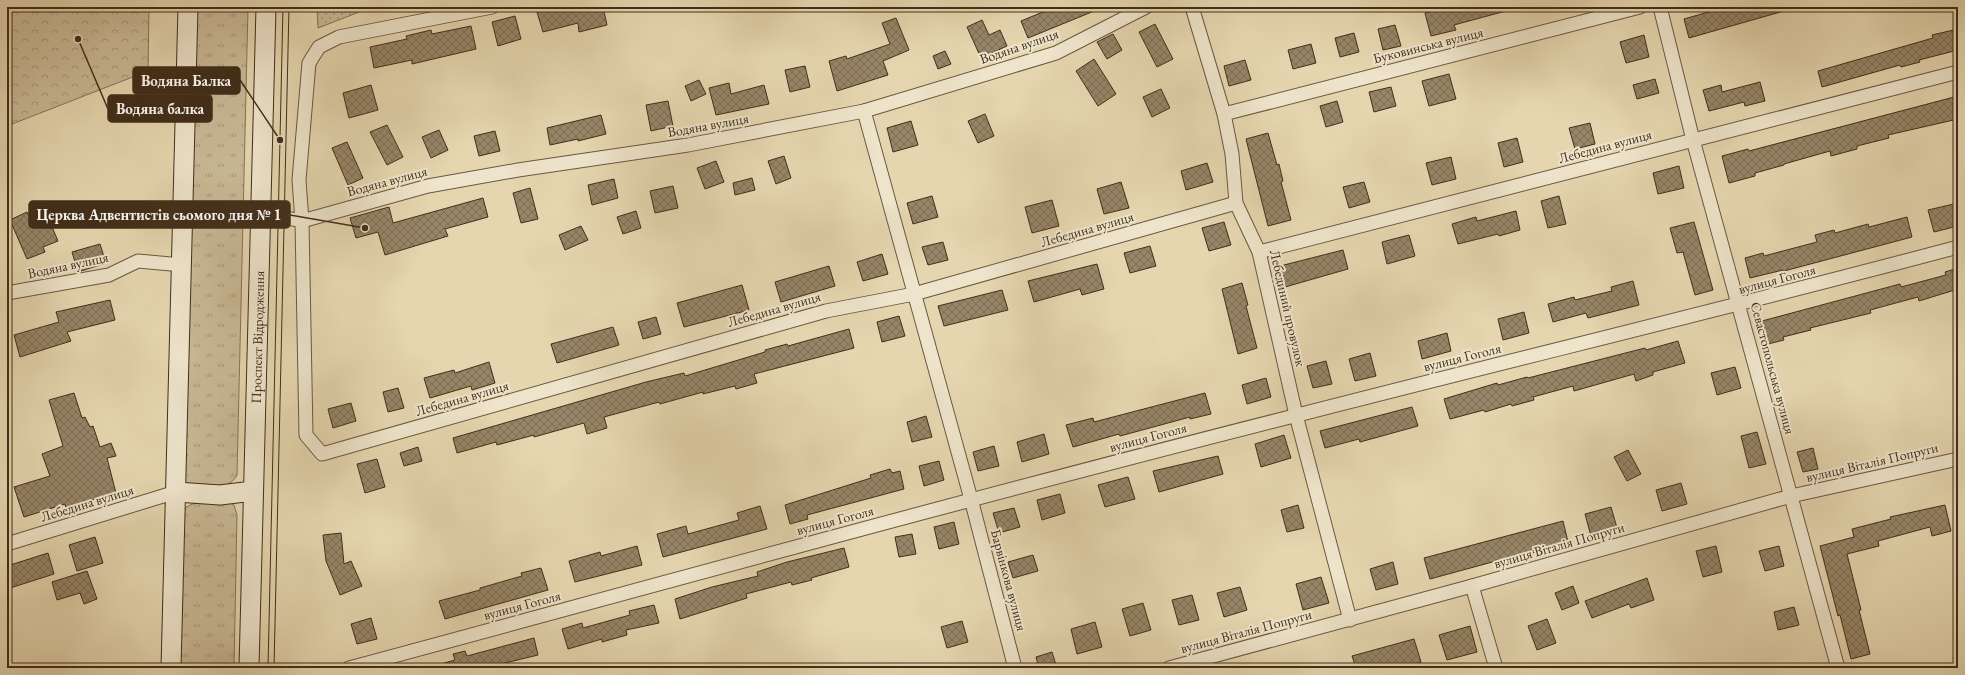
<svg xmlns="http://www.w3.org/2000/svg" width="1965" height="675" font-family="'EB Garamond',serif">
  <defs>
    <pattern id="grass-tufts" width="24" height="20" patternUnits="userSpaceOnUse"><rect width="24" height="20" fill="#c9b996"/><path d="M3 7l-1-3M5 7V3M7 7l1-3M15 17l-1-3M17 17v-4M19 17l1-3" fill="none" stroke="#a5977a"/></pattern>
    <pattern id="forest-crowns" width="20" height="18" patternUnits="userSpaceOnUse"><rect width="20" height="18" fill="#c9b996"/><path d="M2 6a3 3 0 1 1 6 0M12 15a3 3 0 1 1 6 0" fill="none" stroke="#a5977a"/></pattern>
    <pattern id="garden-dots" width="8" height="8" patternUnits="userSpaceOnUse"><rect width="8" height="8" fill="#c9b996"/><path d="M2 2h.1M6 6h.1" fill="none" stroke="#a5977a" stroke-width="1.8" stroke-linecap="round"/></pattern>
    <pattern id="building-cross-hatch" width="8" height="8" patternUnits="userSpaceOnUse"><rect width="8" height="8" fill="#968567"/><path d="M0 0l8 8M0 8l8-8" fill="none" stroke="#7c6d54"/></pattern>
  </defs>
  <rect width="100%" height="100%" fill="#e5d6af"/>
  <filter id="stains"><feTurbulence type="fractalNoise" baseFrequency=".005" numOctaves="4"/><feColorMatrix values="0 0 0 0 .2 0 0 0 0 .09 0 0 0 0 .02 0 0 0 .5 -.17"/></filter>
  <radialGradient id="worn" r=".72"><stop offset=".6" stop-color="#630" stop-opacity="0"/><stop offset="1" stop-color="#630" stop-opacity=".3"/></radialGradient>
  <g fill="url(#grass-tufts)" stroke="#857458">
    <path d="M194,7H248L237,475C229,491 206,487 190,488L184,482Z"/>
    <path d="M224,499L234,505L237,515L234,668H180L182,515L186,507L195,503Z"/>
  </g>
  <path fill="url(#forest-crowns)" stroke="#857458" d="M7,7H149L148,71L7,126Z"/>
  <path fill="url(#garden-dots)" stroke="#857458" d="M317,7H372L318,28Z"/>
  <g fill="url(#building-cross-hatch)" stroke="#412e1a">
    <path d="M556,7H603L607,25L579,32L578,23L543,32L537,12Z"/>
    <path d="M1055,7H1104L1028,38L1021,21Z"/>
    <path d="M1446,7H1506V11L1454,25L1456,30L1431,36L1425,13Z"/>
    <path d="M1718,7H1784V11L1689,38L1684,19L1719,9Z"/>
    <path d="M515,16L521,39L498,46L492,22Z"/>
    <path d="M896,18L909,50L883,61L888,75L837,91L829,61L846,56L847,59L890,44L882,23Z"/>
    <path d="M982,20L989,35L1000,30L1007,46L981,58L967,27Z"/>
    <path d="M1155,24L1173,59L1157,67L1139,32Z"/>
    <path d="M1395,25L1401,46L1383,50L1378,29Z"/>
    <path d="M471,26L476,49L412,64V60L374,68L370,47L407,39L406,36L431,30L432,34Z"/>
    <path d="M1958,29V50L1919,60L1920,62L1901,67L1900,65L1822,87L1818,71L1933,38L1932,35Z"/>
    <path d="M1354,33L1359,52L1340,57L1335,38Z"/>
    <path d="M1113,34L1122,50L1107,59L1097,42Z"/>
    <path d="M1644,35L1649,57L1626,63L1620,42Z"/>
    <path d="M1311,44L1316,63L1293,69L1288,50Z"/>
    <path d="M945,51L951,64L938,69L933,56Z"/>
    <path d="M1094,59L1116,94L1098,106L1076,71Z"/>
    <path d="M1245,60L1251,80L1229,86L1224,66Z"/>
    <path d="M805,66L810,87L790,92L785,70Z"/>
    <path d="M1449,74L1456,99L1429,106L1422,81Z"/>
    <path d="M1655,79L1659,93L1637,99L1633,85Z"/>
    <path d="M699,80L706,94L691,101L685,86Z"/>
    <path d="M1760,82L1765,101L1745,106L1744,102L1709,111L1703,90L1721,85L1722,92Z"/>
    <path d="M729,83L731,94L764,85L769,104L716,115L709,88Z"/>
    <path d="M371,85L378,110L349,118L343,93Z"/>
    <path d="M1391,87L1396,106L1374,112L1369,92Z"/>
    <path d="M1161,89L1170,108L1152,117L1143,97Z"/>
    <path d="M1958,96V119L1888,135L1889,138L1857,146V149L1831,156L1830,151L1784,164V165L1755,173V176L1729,183L1722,156L1748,149L1749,151Z"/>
    <path d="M668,101L673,126L651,131L646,105Z"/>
    <path d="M1337,101L1343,122L1326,127L1320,106Z"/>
    <path d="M985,114L994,136L978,143L968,121Z"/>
    <path d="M601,115L606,134L578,141V139L550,145L547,128Z"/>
    <path d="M911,121L918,145L893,152L887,128Z"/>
    <path d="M1590,123L1595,144L1575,149L1569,128Z"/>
    <path d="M387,125L403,157L387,165L370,132Z"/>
    <path d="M439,130L448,150L431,158L422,137Z"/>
    <path d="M495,131L500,151L479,156L474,136Z"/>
    <path d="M1268,133L1277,165L1279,164L1283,181L1281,182L1291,220L1268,226L1246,139Z"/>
    <path d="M1517,138L1523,162L1504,167L1498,143Z"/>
    <path d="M347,142L363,178L348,185L332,148Z"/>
    <path d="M784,156L791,178L776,184L768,161Z"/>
    <path d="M1451,157L1456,179L1432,185L1426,163Z"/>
    <path d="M716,161L724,182L705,189L697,168Z"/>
    <path d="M1207,163L1213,182L1186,190L1181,171Z"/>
    <path d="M1679,166L1684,188L1658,194L1653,173Z"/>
    <path d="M752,178L755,190L735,195L733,183Z"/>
    <path d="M614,179L618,198L592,205L588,185Z"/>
    <path d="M1121,182L1129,208L1104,214L1097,189Z"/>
    <path d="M1364,182L1370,202L1349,208L1343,187Z"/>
    <path d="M673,186L678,208L655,213L650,191Z"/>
    <path d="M530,188L538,219L521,223L513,193Z"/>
    <path d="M932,196L938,217L913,224L907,203Z"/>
    <path d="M1559,196L1566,224L1548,228L1541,201Z"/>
    <path d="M483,198L488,217L445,229L448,236L385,255L378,232L356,238L350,218L389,207L393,223Z"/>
    <path d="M1052,200L1059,226L1032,233L1025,207Z"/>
    <path d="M1958,203V226L1934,232L1928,210Z"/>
    <path d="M636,211L641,228L623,234L617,217Z"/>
    <path d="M1516,211L1520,230L1499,236L1498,234L1458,244L1452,224L1476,217L1477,221Z"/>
    <path d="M27,212L31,221L43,216L48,228L52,227L58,241L43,247L45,252L27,259L10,220Z"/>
    <path d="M1907,217L1912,237L1784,271L1783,270L1750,278L1745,258L1763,253L1764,256L1817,242L1815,235L1834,230L1835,233L1868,224L1869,227Z"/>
    <path d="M1224,222L1231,245L1209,251L1202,228Z"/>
    <path d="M1694,222L1713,290L1695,295L1683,252L1677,253L1670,228Z"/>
    <path d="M581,226L588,240L565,250L559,235Z"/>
    <path d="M1409,235L1415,256L1387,264L1382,242Z"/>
    <path d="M943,242L948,260L928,265L922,247Z"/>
    <path d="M100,244L106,263L78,272L72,252Z"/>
    <path d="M1150,246L1156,266L1130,273L1124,253Z"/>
    <path d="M1343,250L1348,269L1285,287L1280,266Z"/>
    <path d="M882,254L888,274L863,281L857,262Z"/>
    <path d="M1097,264L1104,289L1082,295L1080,289L1034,302L1028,281Z"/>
    <path d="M829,266L835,286L781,302L775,282Z"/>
    <path d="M1958,268V289L1919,301L1918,297L1870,310L1871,313L1810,328L1811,330L1783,337L1784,340L1768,344L1762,321L1900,284L1901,287L1946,275L1945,272Z"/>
    <path d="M1633,281L1639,305L1588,318L1586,313L1553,322L1548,304L1574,297L1575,300L1612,291L1611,287Z"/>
    <path d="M1242,283L1248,305L1246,306L1257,348L1238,354L1222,289Z"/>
    <path d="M742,285L749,310L684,327L677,303Z"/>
    <path d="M1002,290L1008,310L944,326L938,306Z"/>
    <path d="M110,300L115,320L67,332L71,341L20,357L14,335L59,322L56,312Z"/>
    <path d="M1524,312L1529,333L1503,340L1498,319Z"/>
    <path d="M899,316L905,336L882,342L877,322Z"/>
    <path d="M656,317L661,334L643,339L638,322Z"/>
    <path d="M613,327L619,345L557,363L551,344Z"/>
    <path d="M849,329L854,348L754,374L757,383L736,389L735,386L703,394V392L660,404L659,402L604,417L607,428L587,434L584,423L534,437V435L497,445L496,442L457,453L453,438L646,382L684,373L685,376L765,352V350L787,344L788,346Z"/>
    <path d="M1447,333L1451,351L1422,359L1418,341Z"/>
    <path d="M1678,341L1685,363L1653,372V375L1636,381L1634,374L1574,391L1573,386L1533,397L1534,400L1512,406L1511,404L1485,412L1484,410L1450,419L1444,399L1497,383L1498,385L1527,377L1528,378L1645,348L1646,350Z"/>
    <path d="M1370,353L1376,376L1355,381L1349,359Z"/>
    <path d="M1326,361L1332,384L1313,388L1307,366Z"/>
    <path d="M489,362L495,383L472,390L471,386L430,398L424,378L454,370L455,373Z"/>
    <path d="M1735,367L1741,388L1717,395L1711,373Z"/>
    <path d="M1266,378L1271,397L1247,404L1242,385Z"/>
    <path d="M398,388L404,408L388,412L383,392Z"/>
    <path d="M74,393L82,418L85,417L90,427L93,426L100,447L111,443L116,456L107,458L117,497L102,500V497L66,508L65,504L24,517L14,487L50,476L42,454L63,446L49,400Z"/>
    <path d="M1205,393L1211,414L1190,419V417L1120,436L1119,434L1073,447L1066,425L1093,418L1094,422Z"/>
    <path d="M351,403L356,421L333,428L328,409Z"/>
    <path d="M1412,407L1418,426L1360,442L1359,439L1325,448L1320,431Z"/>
    <path d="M926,416L932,437L912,442L907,422Z"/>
    <path d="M1757,432L1766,464L1749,468L1741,436Z"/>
    <path d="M1044,434L1049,454L1022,462L1017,442Z"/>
    <path d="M1284,435L1291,458L1261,467L1255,444Z"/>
    <path d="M994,446L999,466L978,471L973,452Z"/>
    <path d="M418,447L422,461L404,466L400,453Z"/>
    <path d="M1813,448L1818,469L1803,472L1797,452Z"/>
    <path d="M1628,450L1641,474L1627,481L1614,457Z"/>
    <path d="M1218,456L1223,474L1159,492L1153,471Z"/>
    <path d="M377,459L385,487L365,493L357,464Z"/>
    <path d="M939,461L944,480L924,486L919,466Z"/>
    <path d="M890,469L892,473L900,471L904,489L807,515L808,519L790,524L785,505L871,478L870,475Z"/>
    <path d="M1128,477L1135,499L1105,507L1098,485Z"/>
    <path d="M1681,483L1687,504L1662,511L1656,490Z"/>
    <path d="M1060,494L1065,513L1042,520L1037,500Z"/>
    <path d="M1298,505L1304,528L1287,532L1281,510Z"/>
    <path d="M1945,505L1951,531L1932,536L1930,527L1878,541L1879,546L1847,554L1861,610H1859L1870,654L1851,659L1840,615L1838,616L1820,546L1854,537L1852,529L1891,519L1890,517Z"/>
    <path d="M760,506L767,529L663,557L657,534L686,526L688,534L739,520L737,513Z"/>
    <path d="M1611,507L1617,528L1591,536L1585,514Z"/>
    <path d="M1014,508L1020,527L999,533L993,513Z"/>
    <path d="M1563,521L1568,542L1519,557L1518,555L1430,579L1424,558Z"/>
    <path d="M954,522L959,544L939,549L934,527Z"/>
    <path d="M341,533L344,564L351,561L362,586L340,595L326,561L323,535Z"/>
    <path d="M912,534L916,554L899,557L895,537Z"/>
    <path d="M95,537L103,563L77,571L69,545Z"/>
    <path d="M637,546L642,565L575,582L569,561L600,552L601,556Z"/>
    <path d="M1716,546L1722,572L1703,577L1696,551Z"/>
    <path d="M1779,546L1784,566L1765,571L1759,551Z"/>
    <path d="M844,548L849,567L811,578L812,580L792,585L791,582L746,594L747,598L680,619L675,599L712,587L758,576L757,572L787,562Z"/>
    <path d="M48,553L54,574L7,589V566Z"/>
    <path d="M1033,555L1038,571L1013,578L1008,562Z"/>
    <path d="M1393,562L1398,584L1376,590L1370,569Z"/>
    <path d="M541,568L548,590L445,619L439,601L480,590V588L522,576L521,573Z"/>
    <path d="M87,571L97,599L84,604L80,593L57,600L52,582Z"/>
    <path d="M1321,577L1329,603L1303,610L1296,584Z"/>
    <path d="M1647,578L1654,600L1631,608L1629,604L1592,618L1585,601Z"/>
    <path d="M1573,586L1579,603L1562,610L1555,593Z"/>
    <path d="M1240,587L1247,610L1224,617L1217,593Z"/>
    <path d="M1192,595L1199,620L1179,625L1172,600Z"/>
    <path d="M1143,603L1151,630L1130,636L1122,609Z"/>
    <path d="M654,605L659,623L626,630L627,635L602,642V639L568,649L562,629L582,623L583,628L630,615L629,611Z"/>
    <path d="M1794,607L1799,625L1778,630L1774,612Z"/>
    <path d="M371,618L377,639L357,644L351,624Z"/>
    <path d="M1547,619L1556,643L1537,650L1528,626Z"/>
    <path d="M962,621L968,642L947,648L941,627Z"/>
    <path d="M1095,622L1102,647L1077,654L1071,629Z"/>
    <path d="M1470,626L1477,652L1447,660L1439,635Z"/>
    <path d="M534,638L538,655L497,665L498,668H438L437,665L455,660L453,654L465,651L467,656Z"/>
    <path d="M1414,639L1421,662L1401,668H1395L1394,665L1382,668H1356L1352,656Z"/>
    <path d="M1052,652L1057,668H1039L1036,657Z"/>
  </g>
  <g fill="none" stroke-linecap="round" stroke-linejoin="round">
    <defs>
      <g id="street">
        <path d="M492,7L339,37L319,47L309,63L299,180L302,221L306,435L322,454L826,311L914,294L1236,203"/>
        <path d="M1192,7L1224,114L1232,154L1236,203L1259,252L1296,415L1350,620"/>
        <path d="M1660,7L1693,140L1838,668"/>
        <path d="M864,111L971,499L1015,668"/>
        <path d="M1224,114L1640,7"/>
        <path d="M262,213L302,221L428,186L518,170L688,145L864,111L1056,53L1146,7"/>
        <path d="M1259,252L1958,72"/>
        <path d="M7,293L109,275L138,261L182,265"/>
        <path d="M7,544L176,492"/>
        <path d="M1472,586L1496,668"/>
        <path d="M349,668C664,583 978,496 1294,416C1515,359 1737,306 1958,247"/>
        <path d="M1169,668L1472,586L1791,496L1958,459"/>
      </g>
      <g id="secondary">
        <path d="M176,492L220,495L253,491"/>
        <path d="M171,668L188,7"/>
        <path id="s1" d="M249,668L266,7"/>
      </g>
    </defs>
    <use href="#street" stroke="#6a583f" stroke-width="15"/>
    <use href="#secondary" stroke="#412e1a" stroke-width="21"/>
    <use href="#street" stroke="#eee4cb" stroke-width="13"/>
    <use href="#secondary" stroke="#eee4cb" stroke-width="19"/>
    <g stroke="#412e1a" stroke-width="1">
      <path d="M268,668L283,7"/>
      <path d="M274,668L289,7"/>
    </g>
  </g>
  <g text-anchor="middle" stroke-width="4" stroke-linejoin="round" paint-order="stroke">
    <g font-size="14" fill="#412e1a" stroke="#eee4cb">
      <text transform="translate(1428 45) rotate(-14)" y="5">Буковинська вулиця</text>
      <text transform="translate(1019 46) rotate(-19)" y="5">Водяна вулиця</text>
      <text transform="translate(708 125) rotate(-10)" y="5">Водяна вулиця</text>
      <text transform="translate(1605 146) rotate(-15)" y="5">Лебедина вулиця</text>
      <text transform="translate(387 181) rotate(-15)" y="5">Водяна вулиця</text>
      <text transform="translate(1087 229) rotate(-16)" y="5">Лебедина вулиця</text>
      <text transform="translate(68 265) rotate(-12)" y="5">Водяна вулиця</text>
      <text transform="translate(1777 279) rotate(-15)" y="5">вулиця Гоголя</text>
      <text transform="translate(1288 308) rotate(77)" y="5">Лебединий провулок</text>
      <text transform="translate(774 309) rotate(-16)" y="5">Лебедина вулиця</text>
      <text dy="5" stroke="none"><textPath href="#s1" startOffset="331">Проспект Відродження</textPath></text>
      <text transform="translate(1462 357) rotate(-14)" y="5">вулиця Гоголя</text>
      <text transform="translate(1773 368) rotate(75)" y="5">Севастопольська вулиця</text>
      <text transform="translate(462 398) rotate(-16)" y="5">Лебедина вулиця</text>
      <text transform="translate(1148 437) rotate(-15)" y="5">вулиця Гоголя</text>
      <text transform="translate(1872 462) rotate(-13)" y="5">вулиця Віталія Попруги</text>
      <text transform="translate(87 503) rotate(-17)" y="5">Лебедина вулиця</text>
      <text transform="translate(835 520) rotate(-15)" y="5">вулиця Гоголя</text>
      <text transform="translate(1559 545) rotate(-16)" y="5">вулиця Віталія Попруги</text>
      <text transform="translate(1009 580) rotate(75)" y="5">Барвінкова вулиця</text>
      <text transform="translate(522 605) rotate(-15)" y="5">вулиця Гоголя</text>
      <text transform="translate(1246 631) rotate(-15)" y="5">вулиця Віталія Попруги</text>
    </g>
  </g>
  <path fill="none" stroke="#412e1a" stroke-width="1.5" d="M280 140L240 80M78 39L108 109M365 228L290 215"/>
  <g fill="#412e1a" stroke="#eee4cb" stroke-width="1.5">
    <circle cx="280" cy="140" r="4"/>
    <circle cx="78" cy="39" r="4"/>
    <circle cx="365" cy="228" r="4"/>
  </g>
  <g fill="#412e1a" stroke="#412e1a" stroke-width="1.5">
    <rect x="133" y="67" width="107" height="27" rx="4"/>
    <rect x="108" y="95" width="104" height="27" rx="4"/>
    <rect x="29" y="201" width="261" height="27" rx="4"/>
  </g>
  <g font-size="15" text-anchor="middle" font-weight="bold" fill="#fff">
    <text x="186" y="86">Водяна Балка</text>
    <text x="160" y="114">Водяна балка</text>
    <text x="159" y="220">Церква Адвентистів сьомого дня № 1</text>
  </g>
  <rect width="1965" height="675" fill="none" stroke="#e5d6af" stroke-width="24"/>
  <rect x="8" y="8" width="1949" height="659" fill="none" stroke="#412e1a" stroke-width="2"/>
  <rect x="12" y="12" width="1941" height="651" fill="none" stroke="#412e1a"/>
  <rect width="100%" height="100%" filter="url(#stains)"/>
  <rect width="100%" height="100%" fill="url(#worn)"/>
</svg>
